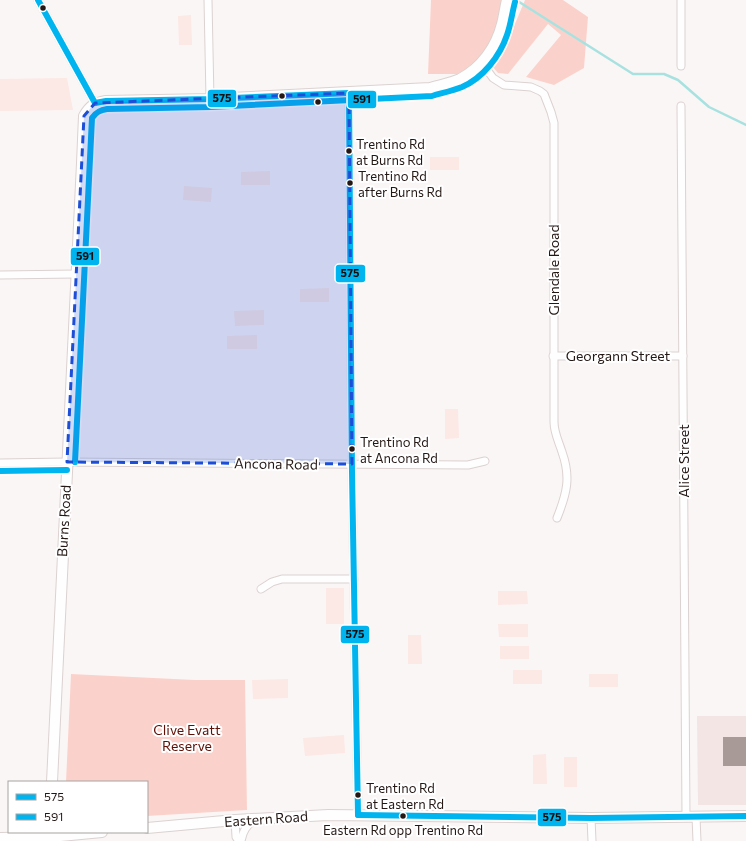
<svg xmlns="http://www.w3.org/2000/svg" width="746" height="841" font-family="Commissioner,sans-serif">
  <rect width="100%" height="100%" fill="#fbf6f6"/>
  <path fill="#f2e5e4" d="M697,716H746V805H698Z"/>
  <g fill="#fce8e4">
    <path d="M191,15L192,45H179L178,16Z"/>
    <path d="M67,78L73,110L0,111V79Z"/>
    <rect x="430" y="157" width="29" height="13"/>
    <path d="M270,171V185H241V172Z"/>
    <path d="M184,186L212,188L211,202L183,200Z"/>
    <path d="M329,288V302H300V289Z"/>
    <path d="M264,310V325L235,326L234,311Z"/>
    <path d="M257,335V349H227V336Z"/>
    <path d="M445,409H458L459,438L445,439Z"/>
    <rect x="326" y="588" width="18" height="36"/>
    <path d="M498,591H527L528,604L498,605Z"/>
    <path d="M498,624H528V637H499Z"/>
    <path d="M408,635H421L422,664H408Z"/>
    <rect x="500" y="646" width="29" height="13"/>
    <rect x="513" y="670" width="29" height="14"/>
    <rect x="589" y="674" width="29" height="13"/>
    <path d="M288,679V698L253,699L252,680Z"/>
    <path d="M344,735L345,753L305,756L303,738Z"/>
    <path d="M546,754L547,784H533V755Z"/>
    <rect x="564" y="757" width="13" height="30"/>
  </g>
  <g fill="#fbd2cb">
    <path d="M431,0H502L497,29L476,65L457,74H428Z"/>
    <path d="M525,0H563L588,17L584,68L554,85L526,77L561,35L548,24L508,74L498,73L492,66L504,50Z"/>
    <path d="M71,674L195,680H245L247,810L147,816V782H66Z"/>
  </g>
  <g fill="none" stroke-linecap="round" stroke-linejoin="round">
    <path stroke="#a8e2e0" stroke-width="2.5" d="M516,0L633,74H664L678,80L709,107L746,125"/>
  </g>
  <rect fill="#a79a97" x="723" y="737" width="23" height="29"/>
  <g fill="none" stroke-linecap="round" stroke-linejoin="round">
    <defs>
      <g id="street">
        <path d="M38,0L95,103"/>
        <path d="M208,0L210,99"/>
        <path d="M482,63L493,78L504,85L531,87L540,91L544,94L551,112L554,123V422C554,433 559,442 562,452C571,477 567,493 557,518"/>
        <path d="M681,66V0"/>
        <path d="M349,93L352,472L358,815"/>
        <path d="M681,106L686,817"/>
        <path d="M0,275L76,274"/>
        <path d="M553,356H683"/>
        <path d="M0,463L67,462L468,465L485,461"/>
        <path d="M261,589L272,582L282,579H354"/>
        <path d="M696,817L697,841"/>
        <path d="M591,818L592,841"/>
        <path d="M235,820L236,837L239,841"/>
        <path d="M241,841C243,831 246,826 255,819"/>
      </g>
      <g id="secondary">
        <path d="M52,782L82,163L84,116C90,105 95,103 106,101L210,99L430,88C440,85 451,83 460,79C481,68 496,48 502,24C504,17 505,8 507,0"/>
        <path d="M147,828L235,820L328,815L591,818L746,816"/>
        <path d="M0,838L50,837L102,832"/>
      </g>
    </defs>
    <use href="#street" stroke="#dbd2d1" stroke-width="9"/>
    <use href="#secondary" stroke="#dbd2d1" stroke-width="12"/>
    <use href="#street" stroke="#fefefe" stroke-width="7"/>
    <use href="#secondary" stroke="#fefefe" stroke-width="10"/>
    <defs>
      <g id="bus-1">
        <path d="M38,0L95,103"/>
        <path d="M349,93L352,472L358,815"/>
        <path d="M95,103L106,101L210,99L349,93"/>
        <path d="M358,815L591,818L746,816"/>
      </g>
      <g id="bus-2">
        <path d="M75,462L92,118C96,112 100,110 107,109L210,107L432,96C442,93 452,91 462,87C483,78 500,56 507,35C511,24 512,13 515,2"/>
        <path d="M0,471L67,470"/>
      </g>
    </defs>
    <use href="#bus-1" stroke="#fff" stroke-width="9"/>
    <use href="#bus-2" stroke="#fff" stroke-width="9"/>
    <use href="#bus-1" stroke="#00b5ef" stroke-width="6"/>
    <use href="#bus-2" stroke="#00b5ef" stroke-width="6"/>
  </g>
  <path fill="#1d4ed8" fill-opacity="0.2" stroke="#1d4ed8" stroke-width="3" stroke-dasharray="8 5" stroke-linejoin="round" d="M349,93L352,464L67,462L84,116L95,103Z"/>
  <g fill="#241815" stroke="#fff" stroke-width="1.5">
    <circle cx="43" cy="8" r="3.5"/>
    <circle cx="282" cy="96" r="3.5"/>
    <circle cx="318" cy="102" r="3.5"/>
    <circle cx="349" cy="151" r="3.5"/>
    <circle cx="350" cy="183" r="3.5"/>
    <circle cx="352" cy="449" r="3.5"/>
    <circle cx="358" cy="795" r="3.5"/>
    <circle cx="403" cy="816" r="3.5"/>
  </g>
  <g text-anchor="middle" stroke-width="4" stroke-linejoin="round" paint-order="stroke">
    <g font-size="13" fill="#241815" stroke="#fff" text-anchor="start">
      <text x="356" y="149">Trentino Rd<tspan x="356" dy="16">at Burns Rd</tspan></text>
      <text x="358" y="181">Trentino Rd<tspan x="358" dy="16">after Burns Rd</tspan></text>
      <text x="360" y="447">Trentino Rd<tspan x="360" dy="16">at Ancona Rd</tspan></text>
      <text x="366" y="793">Trentino Rd<tspan x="366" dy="16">at Eastern Rd</tspan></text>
      <text x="403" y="835" text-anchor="middle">Eastern Rd opp Trentino Rd</text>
    </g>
    <g font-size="14" fill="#241815" stroke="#fff">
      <text transform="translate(554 270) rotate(-90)" y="5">Glendale Road</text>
      <text x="618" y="361">Georgann Street</text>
      <text transform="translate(684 461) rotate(-90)" y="5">Alice Street</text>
      <text transform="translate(276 464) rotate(1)" y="5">Ancona Road</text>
      <text transform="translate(64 521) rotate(-87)" y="5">Burns Road</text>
      <text transform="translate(266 819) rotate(-4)" y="5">Eastern Road</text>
    </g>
    <g font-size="14" fill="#5f1006" stroke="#fff">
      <text x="187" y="735">Clive Evatt<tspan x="187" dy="16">Reserve</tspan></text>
    </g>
  </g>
  <g stroke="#fff" stroke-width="1.5">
    <rect x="207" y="89" width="30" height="19" rx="4" fill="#00b5ef"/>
    <rect x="347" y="90" width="30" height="19" rx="4" fill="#00b5ef"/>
    <rect x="70" y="247" width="30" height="19" rx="4" fill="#00b5ef"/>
    <rect x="335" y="264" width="31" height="19" rx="4" fill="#00b5ef"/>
    <rect x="340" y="625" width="30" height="19" rx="4" fill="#00b5ef"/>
    <rect x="537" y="808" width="30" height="19" rx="4" fill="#00b5ef"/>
  </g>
  <g font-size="11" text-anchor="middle" font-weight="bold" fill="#111">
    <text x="222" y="102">575</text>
    <text x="362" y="103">591</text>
    <text x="85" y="260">591</text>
    <text x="350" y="277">575</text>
    <text x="355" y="638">575</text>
    <text x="552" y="821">575</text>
  </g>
  <rect x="8" y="781" width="140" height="52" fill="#ffffff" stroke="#a7a3a1"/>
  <rect x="16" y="794" width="20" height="6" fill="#00b5ef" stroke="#a7a3a1"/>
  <text x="44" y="801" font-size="12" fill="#241815">575</text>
  <rect x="16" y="814" width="20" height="6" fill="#00b5ef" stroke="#a7a3a1"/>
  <text x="44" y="821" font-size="12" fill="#241815">591</text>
</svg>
